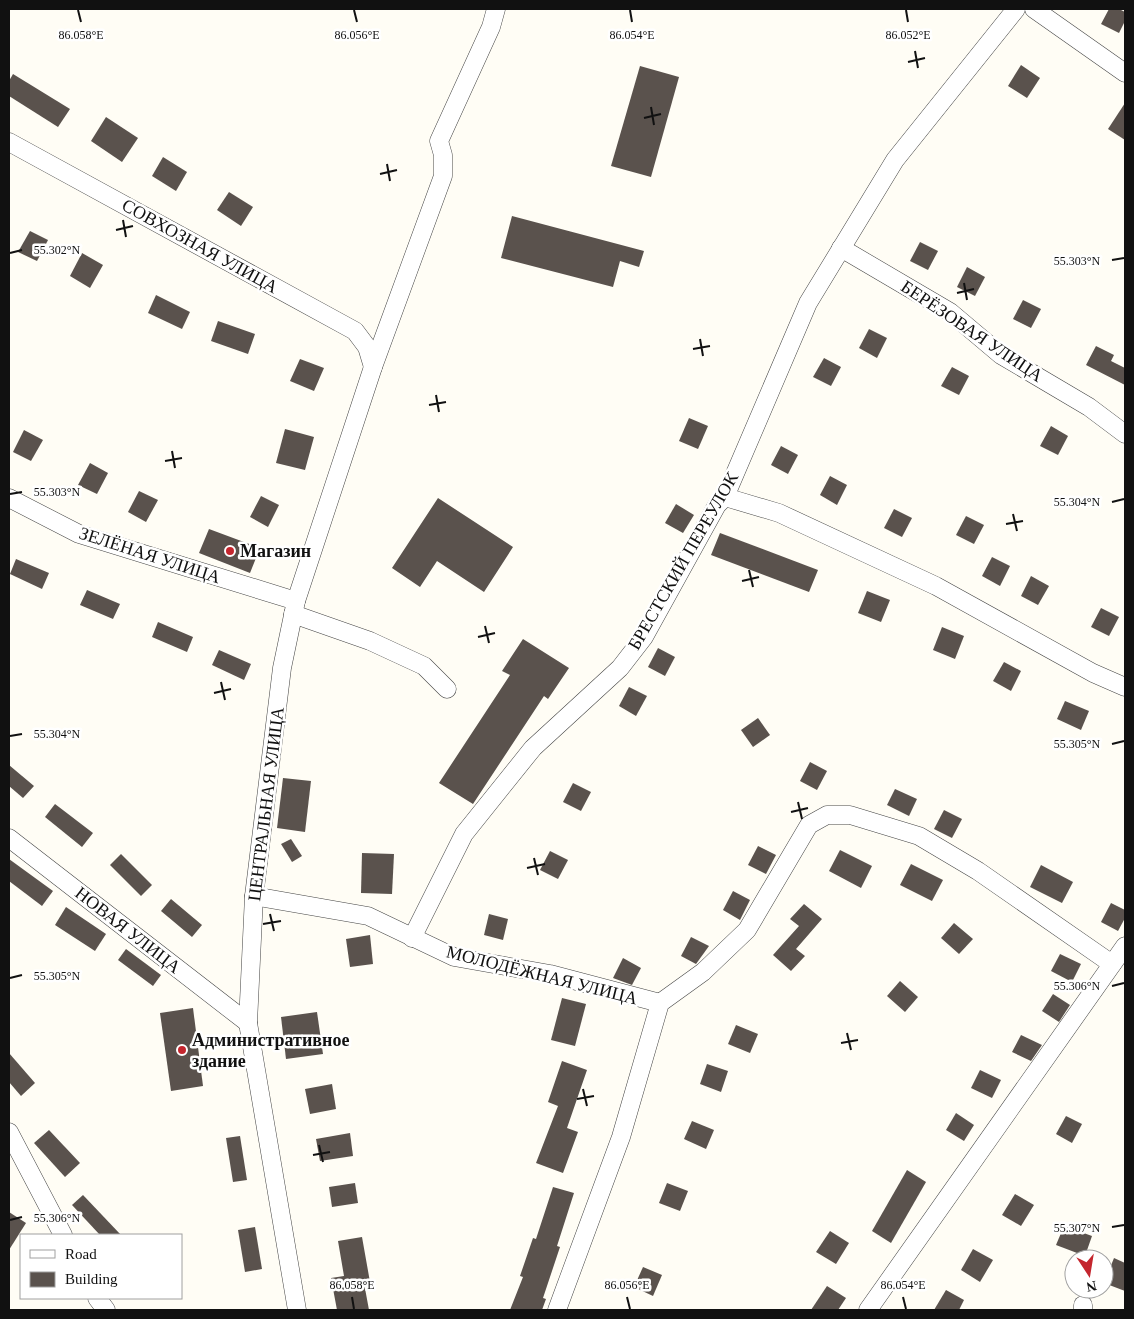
<svg xmlns="http://www.w3.org/2000/svg" width="1134" height="1319" font-family="'Times New Roman',serif">
  <rect width="100%" height="100%" fill="#fffdf5"/>
  <g fill="#5a524d">
    <path d="M1109,9H1119L1125,12V21L1119,33L1101,24Z"/>
    <path d="M1021,65L1040,78L1027,98L1008,86Z"/>
    <path d="M640,66L679,77L651,177L611,166Z"/>
    <path d="M13,74L70,109L58,127L9,96V81Z"/>
    <path d="M1125,103V140L1108,129Z"/>
    <path d="M106,117L138,138L122,162L91,141Z"/>
    <path d="M163,157L187,172L176,191L152,176Z"/>
    <path d="M229,192L253,207L241,226L217,210Z"/>
    <path d="M512,216L644,251L639,267L620,261L613,287L501,258Z"/>
    <path d="M30,231L48,240L37,261L18,252Z"/>
    <path d="M920,242L938,251L928,270L910,261Z"/>
    <path d="M82,253L103,265L90,288L70,276Z"/>
    <path d="M967,267L985,277L975,296L957,287Z"/>
    <path d="M156,295L190,312L182,329L148,313Z"/>
    <path d="M1023,300L1041,309L1031,328L1013,319Z"/>
    <path d="M218,321L255,334L248,354L211,341Z"/>
    <path d="M869,329L887,338L877,358L859,348Z"/>
    <path d="M1096,346L1114,355L1111,361L1125,368V385L1086,365Z"/>
    <path d="M824,358L841,367L831,386L813,377Z"/>
    <path d="M300,359L324,368L314,391L290,381Z"/>
    <path d="M952,367L969,376L959,395L941,386Z"/>
    <path d="M689,418L708,426L698,449L679,441Z"/>
    <path d="M1051,426L1068,436L1058,455L1040,446Z"/>
    <path d="M285,429L314,437L305,470L276,463Z"/>
    <path d="M24,430L43,440L31,461L13,452Z"/>
    <path d="M781,446L798,455L788,474L771,465Z"/>
    <path d="M90,463L108,473L97,494L78,485Z"/>
    <path d="M830,476L847,485L837,505L820,495Z"/>
    <path d="M139,491L158,500L146,522L128,512Z"/>
    <path d="M261,496L279,505L268,527L250,517Z"/>
    <path d="M438,498L513,547L484,592L437,561L420,587L392,568Z"/>
    <path d="M676,504L694,515L683,533L665,523Z"/>
    <path d="M894,509L912,518L902,537L884,528Z"/>
    <path d="M966,516L984,525L974,544L956,535Z"/>
    <path d="M209,529L260,548L250,573L199,553Z"/>
    <path d="M720,533L818,570L809,592L711,555Z"/>
    <path d="M992,557L1010,566L1000,586L982,576Z"/>
    <path d="M16,559L49,573L42,589L10,574Z"/>
    <path d="M1031,576L1049,586L1038,605L1021,596Z"/>
    <path d="M87,590L120,604L113,619L80,605Z"/>
    <path d="M867,591L890,600L881,622L858,613Z"/>
    <path d="M1101,608L1119,617L1109,636L1091,627Z"/>
    <path d="M158,622L193,637L187,652L152,637Z"/>
    <path d="M942,627L964,636L955,659L933,650Z"/>
    <path d="M523,639L569,668L548,699L544,696L473,804L439,783L510,675L502,671Z"/>
    <path d="M658,648L675,657L665,676L648,667Z"/>
    <path d="M219,650L251,664L244,680L212,665Z"/>
    <path d="M1004,662L1021,671L1011,691L993,681Z"/>
    <path d="M629,687L647,696L636,716L619,706Z"/>
    <path d="M1065,701L1089,711L1081,730L1057,719Z"/>
    <path d="M758,718L770,735L753,747L741,730Z"/>
    <path d="M810,762L827,771L817,790L800,781Z"/>
    <path d="M9,765L34,786L23,798L9,786Z"/>
    <path d="M283,778L311,781L305,832L277,828Z"/>
    <path d="M573,783L591,792L581,811L563,802Z"/>
    <path d="M895,789L917,799L909,816L887,805Z"/>
    <path d="M55,804L93,833L82,847L45,817Z"/>
    <path d="M944,810L962,819L952,838L934,829Z"/>
    <path d="M291,839L302,856L292,862L281,844Z"/>
    <path d="M758,846L776,855L766,874L748,865Z"/>
    <path d="M840,850L872,866L861,888L829,871Z"/>
    <path d="M550,851L568,860L558,879L540,870Z"/>
    <path d="M362,853L394,854L392,894L361,893Z"/>
    <path d="M121,854L152,885L141,896L110,865Z"/>
    <path d="M9,859L53,891L42,906L9,881Z"/>
    <path d="M911,864L943,880L932,901L900,885Z"/>
    <path d="M1041,865L1073,882L1062,903L1030,887Z"/>
    <path d="M733,891L750,900L740,920L723,910Z"/>
    <path d="M171,899L202,925L192,937L161,911Z"/>
    <path d="M1111,903L1125,910V918L1118,931L1101,922Z"/>
    <path d="M804,904L822,919L796,949L805,956L791,971L773,955L799,926L790,919Z"/>
    <path d="M66,907L106,934L95,951L55,925Z"/>
    <path d="M489,914L508,919L503,940L484,935Z"/>
    <path d="M954,923L973,939L959,954L941,938Z"/>
    <path d="M370,935L373,964L350,967L346,939Z"/>
    <path d="M691,937L709,946L696,964L681,956Z"/>
    <path d="M126,949L161,975L153,986L118,960Z"/>
    <path d="M1060,954L1081,964L1072,982L1051,971Z"/>
    <path d="M623,958L641,968L632,985L613,978Z"/>
    <path d="M900,981L918,997L905,1012L887,996Z"/>
    <path d="M1053,994L1070,1005L1059,1022L1042,1011Z"/>
    <path d="M562,998L586,1004L575,1046L551,1040Z"/>
    <path d="M193,1008L203,1086L171,1091L160,1013Z"/>
    <path d="M317,1012L323,1054L286,1059L281,1017Z"/>
    <path d="M736,1025L758,1034L750,1053L728,1044Z"/>
    <path d="M1021,1035L1042,1045L1031,1061L1012,1052Z"/>
    <path d="M9,1053L35,1083L21,1096L9,1082Z"/>
    <path d="M562,1061L587,1070L567,1128L578,1132L563,1173L536,1163L558,1106L548,1102Z"/>
    <path d="M707,1064L728,1071L721,1092L700,1084Z"/>
    <path d="M980,1070L1001,1080L992,1098L971,1088Z"/>
    <path d="M332,1084L336,1109L310,1114L305,1089Z"/>
    <path d="M956,1113L974,1125L964,1141L946,1130Z"/>
    <path d="M1066,1116L1082,1124L1072,1143L1056,1134Z"/>
    <path d="M692,1121L714,1130L706,1149L684,1139Z"/>
    <path d="M49,1130L80,1163L65,1177L34,1143Z"/>
    <path d="M350,1133L353,1156L320,1161L316,1139Z"/>
    <path d="M240,1136L247,1180L233,1182L226,1138Z"/>
    <path d="M907,1170L926,1182L891,1243L872,1231Z"/>
    <path d="M355,1183L358,1203L332,1207L329,1187Z"/>
    <path d="M667,1183L688,1191L680,1211L659,1203Z"/>
    <path d="M553,1187L574,1193L557,1246L560,1247L543,1298L546,1299L542,1310H510L523,1277L520,1276L533,1238L536,1239Z"/>
    <path d="M1015,1194L1034,1205L1021,1226L1002,1215Z"/>
    <path d="M83,1195L121,1235H100L72,1205Z"/>
    <path d="M9,1212L26,1223L9,1250Z"/>
    <path d="M1064,1226L1092,1236L1085,1256L1056,1245Z"/>
    <path d="M255,1227L262,1269L245,1272L238,1230Z"/>
    <path d="M830,1231L849,1243L836,1264L816,1252Z"/>
    <path d="M362,1237L370,1282L364,1283L369,1310H337L331,1278L344,1276L338,1241Z"/>
    <path d="M973,1249L993,1260L980,1282L961,1270Z"/>
    <path d="M1114,1258L1125,1263V1291L1104,1283Z"/>
    <path d="M643,1267L662,1275L653,1296L634,1287Z"/>
    <path d="M827,1286L846,1298L838,1310H811Z"/>
    <path d="M946,1290L964,1300L959,1310H934Z"/>
  </g>
  <g fill="none" stroke-linecap="round" stroke-linejoin="round">
    <defs>
      <g id="minor">
        <path d="M1034,9L1125,73"/>
        <path d="M9,142L355,331L367,347L373,367"/>
        <path d="M841,248L950,312L1001,355L1089,407L1125,434"/>
        <path d="M725,497L779,513L936,586L1093,673L1125,687"/>
        <path d="M9,498L79,534L296,601"/>
        <path d="M293,614L370,641L424,666L447,689"/>
        <path d="M9,838L248,1023"/>
        <path d="M254,896L368,916L454,957L550,974L660,1003"/>
        <path d="M412,938L464,834L533,748L620,668L644,637L717,505L725,497L808,303L895,160L1016,9"/>
        <path d="M9,1132L63,1235"/>
        <path d="M97,1298L106,1310"/>
        <path d="M297,1310L248,1023L254,896L282,668L296,601L373,367L443,176V155L439,141L491,27L496,9"/>
        <path d="M557,1310L621,1137L660,1003L703,972L747,930L809,825L827,815H850L919,836L978,871L1112,964"/>
        <path d="M868,1310L1125,946"/>
        <path d="M1083,1310V1305"/>
      </g>
    </defs>
    <use href="#minor" stroke="#444" stroke-width="19"/>
    <use href="#minor" stroke="#fff" stroke-width="18"/>
  </g>
  <path fill="none" stroke="#111" stroke-width="2" d="M78,10L81,22M354,10L357,22M630,10L632,22M906,10L908,22M915,51L918,68M908,62L925,58M651,107L654,125M644,118L661,114M387,164L390,181M380,174L397,170M123,220L126,237M116,230L133,226M10,253L22,250M1112,260L1124,258M964,283L967,300M957,293L974,289M700,339L703,356M693,349L710,346M436,395L439,412M429,405L446,402M172,451L175,468M165,461L182,458M10,494L22,492M1112,502L1124,499M1013,514L1017,531M1006,524L1023,521M749,570L753,587M742,581L759,577M485,626L489,643M478,637L495,633M221,682L225,700M214,693L231,689M10,736L22,734M1112,744L1124,741M798,802L802,819M791,812L808,808M534,858L538,875M527,868L545,864M270,914L274,931M263,924L281,921M10,978L22,975M1112,986L1124,983M847,1033L851,1050M841,1043L858,1040M583,1089L587,1106M577,1099L594,1096M319,1145L323,1162M313,1155L330,1152M10,1220L22,1217M1112,1227L1124,1225M352,1297L354,1309M627,1297L630,1309M903,1297L906,1309"/>
  <g fill="#c4262e" stroke="#fff" stroke-width="2">
    <circle cx="230" cy="551" r="5"/>
    <circle cx="182" cy="1050" r="5"/>
  </g>
  <g text-anchor="middle" stroke-width="5" stroke-linejoin="round" paint-order="stroke">
    <g font-size="18" fill="#111" stroke="#fff">
      <text transform="translate(200 246) rotate(29)" y="6">СОВХОЗНАЯ УЛИЦА</text>
      <text transform="translate(972 331) rotate(34)" y="6">БЕРЁЗОВАЯ УЛИЦА</text>
      <text transform="translate(150 555) rotate(18)" y="6">ЗЕЛЁНАЯ УЛИЦА</text>
      <text transform="translate(683 561) rotate(-60)" y="6">БРЕСТСКИЙ ПЕРЕУЛОК</text>
      <text transform="translate(266 804) rotate(-83)" y="6">ЦЕНТРАЛЬНАЯ УЛИЦА</text>
      <text transform="translate(128 930) rotate(38)" y="6">НОВАЯ УЛИЦА</text>
      <text transform="translate(542 975) rotate(14)" y="6">МОЛОДЁЖНАЯ УЛИЦА</text>
    </g>
    <g font-size="18" font-weight="bold" fill="#111" stroke="#fff" text-anchor="start">
      <text x="240" y="557">Магазин</text>
      <text x="192" y="1046">Административное<tspan x="192" dy="21">здание</tspan></text>
    </g>
  </g>
  <g font-size="12" text-anchor="middle" fill="#111" stroke="#fff" stroke-width="5" stroke-linejoin="round" paint-order="stroke">
    <text x="81" y="39">86.058°E</text>
    <text x="357" y="39">86.056°E</text>
    <text x="632" y="39">86.054°E</text>
    <text x="908" y="39">86.052°E</text>
    <text x="57" y="254">55.302°N</text>
    <text x="1077" y="265">55.303°N</text>
    <text x="57" y="496">55.303°N</text>
    <text x="1077" y="506">55.304°N</text>
    <text x="57" y="738">55.304°N</text>
    <text x="1077" y="748">55.305°N</text>
    <text x="57" y="980">55.305°N</text>
    <text x="1077" y="990">55.306°N</text>
    <text x="57" y="1222">55.306°N</text>
    <text x="1077" y="1232">55.307°N</text>
    <text x="352" y="1289">86.058°E</text>
    <text x="627" y="1289">86.056°E</text>
    <text x="903" y="1289">86.054°E</text>
  </g>
  <rect width="1134" height="1319" fill="none" stroke="#111111" stroke-width="20"/>
  <rect x="20" y="1234" width="162" height="65" fill="#ffffff" stroke="#a0a0a0"/>
  <rect x="30" y="1250" width="25" height="8" fill="#ffffff" stroke="#a0a0a0"/>
  <text x="65" y="1259" font-size="15" fill="#111111">Road</text>
  <rect x="30" y="1272" width="25" height="15" fill="#5a524d" stroke="#a0a0a0"/>
  <text x="65" y="1284" font-size="15" fill="#111111">Building</text>
  <g transform="translate(1089 1274) rotate(168)"><circle r="24" fill="#ffffff" stroke="#a0a0a0"/>
  <path d="M0-4L9 19L0 12L-9 19Z" fill="#c4262e"/>
  <text y="-8" font-size="14" font-weight="bold" text-anchor="middle" fill="#111111">N</text>
  </g>
</svg>
